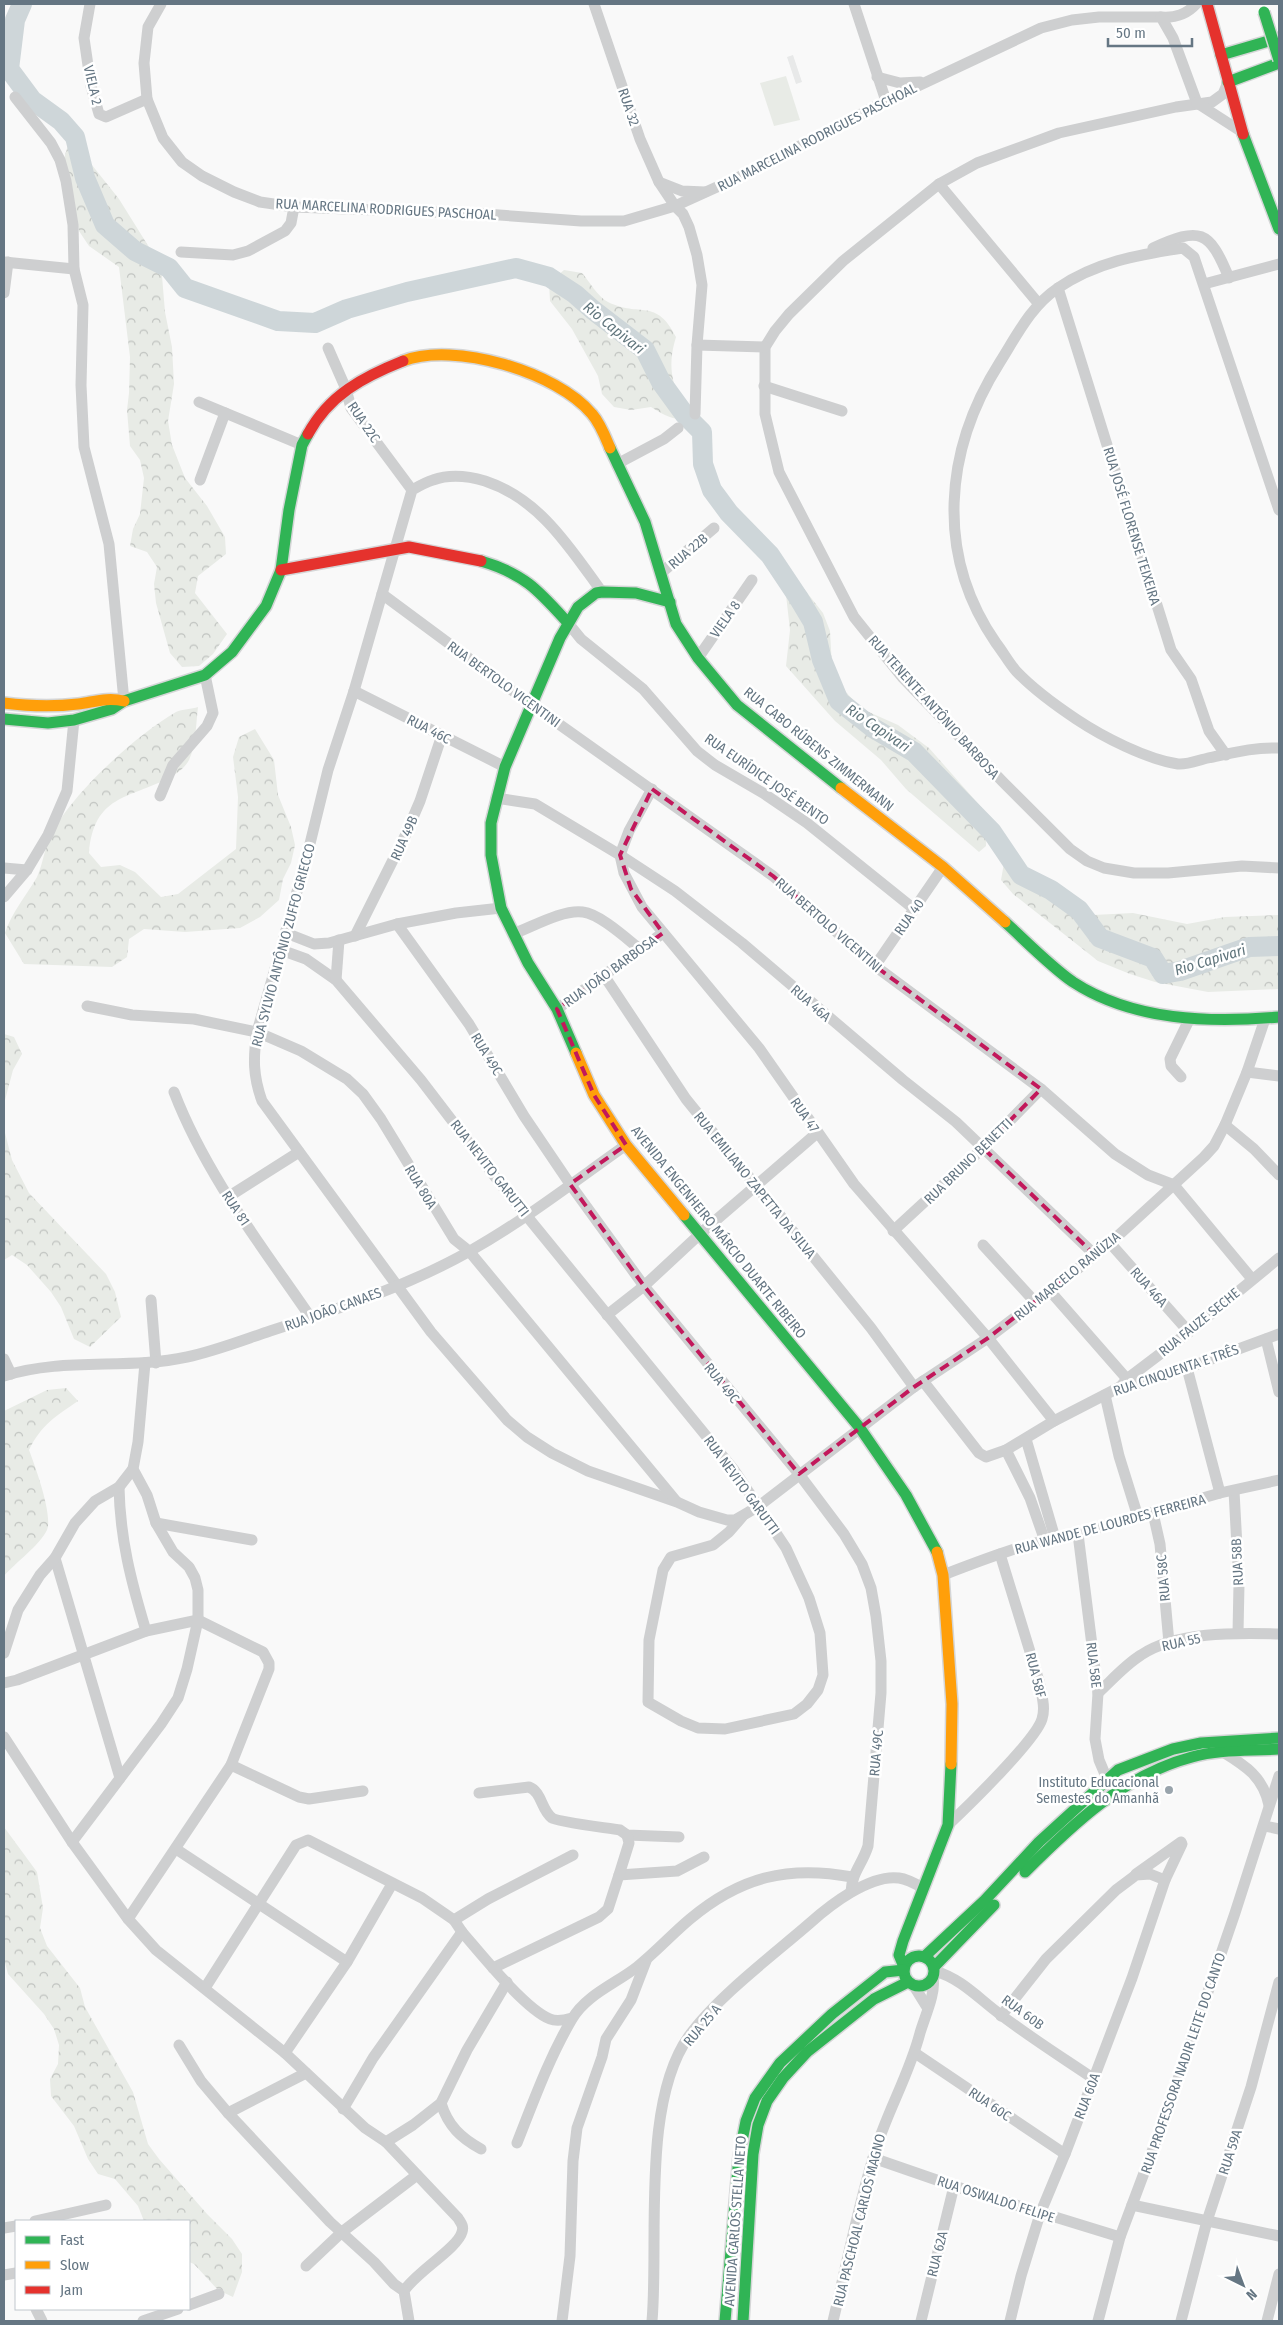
<svg xmlns="http://www.w3.org/2000/svg" width="1283" height="2325" font-family="'Fira Sans Condensed',sans-serif">
  <defs>
    <pattern id="forest-crowns" width="20" height="18" patternUnits="userSpaceOnUse" patternTransform="scale(1.25)"><rect width="20" height="18" fill="#e8ebe6"/><path d="M2 6a3 3 0 1 1 6 0M12 15a3 3 0 1 1 6 0" fill="none" stroke="#c0c3c0"/></pattern>
  </defs>
  <rect width="100%" height="100%" fill="#f9f9f9"/>
  <path fill="#e8e9e9" d="M793,55L802,82L796,84L787,57Z"/>
  <g fill="url(#forest-crowns)">
    <path d="M68,145L84,155L119,199L157,260L162,276L165,312L172,347L174,384L168,421L172,445L185,478L207,506L225,537L226,554L198,576L195,593L227,634L213,654L199,666L182,667L170,653L156,603L154,584L157,567L147,552L130,546L133,529L140,514L144,478L140,460L130,446L127,410L129,393L130,357L119,267L89,246L79,231L63,162Z"/>
    <path d="M564,270L582,273C589,281 598,297 608,302C640,318 656,297 676,337C666,369 673,390 691,417C676,423 664,415 651,407L631,410L614,407L602,394L598,376L572,329L550,301L549,283Z"/>
    <path d="M801,585L823,613L830,631L832,667L837,683L862,709L898,725L929,748L982,808L987,827L986,846L979,852L906,789L881,760L835,721L786,666L790,630L786,595Z"/>
    <path d="M198,707C196,723 196,746 189,760C185,768 176,774 169,778C128,799 94,795 89,853L101,867L120,865L135,872L161,897L178,894L236,849L238,797L233,757L239,737L255,729L274,760L278,795L291,827L295,845L291,863L283,879L279,900L260,917L240,928L185,932L144,929L129,939L127,957L112,967L24,964L5,933C12,912 26,896 37,877C43,864 44,850 50,837C70,795 136,735 176,712C182,709 192,709 198,707Z"/>
    <path d="M1004,863H1021L1063,897L1093,915L1133,913L1187,924L1225,917L1279,915V989L1208,992L1155,982L1130,974L1098,961L1013,894L1001,880Z"/>
    <path d="M4,1034L14,1037L22,1054L13,1070L4,1104Z"/>
    <path d="M4,1129L12,1160L29,1193L106,1274L115,1292L121,1317L90,1347L74,1339L61,1307L51,1292L27,1265L12,1255L4,1260Z"/>
    <path d="M66,1388L78,1401C56,1416 41,1425 29,1450C35,1466 53,1515 47,1530C39,1546 16,1562 4,1576V1411L47,1390Z"/>
    <path d="M4,1827L37,1872L43,1908L40,1928L47,1946L80,1988L85,2007L133,2092L148,2144L159,2159L207,2214L232,2239L242,2254V2272L233,2297L218,2290L194,2264L189,2262V2221H144L138,2206L115,2179L98,2174L88,2159L74,2126L51,2096L50,2079L58,2064L59,2045L54,2029L44,2014L8,1974L4,1959Z"/>
  </g>
  <path fill="#e8ebe6" d="M786,76L800,120L774,126L760,83Z"/>
  <g fill="none" stroke-linecap="round" stroke-linejoin="round">
    <path stroke="#ced6d9" stroke-width="20" d="M22,4L15,20L9,69L32,100L61,121L75,137L85,178L105,225L135,251L169,268L185,288L278,321L315,323L347,309L407,292L516,268L549,277L575,294L593,310L645,350L661,382L685,415L702,432L703,464L712,490L729,513L770,555L798,597L813,622L822,660L839,701L873,728L914,752L992,832L1021,875L1051,890L1079,910L1100,938L1153,958L1163,974L1180,971L1249,947L1279,946"/>
    <defs>
      <g id="fast">
        <path d="M1221,55L1279,38"/>
        <path d="M1228,82L1279,63"/>
        <path d="M1243,134L1279,229"/>
        <path d="M610,448L645,522L676,624L698,658L737,705L841,788"/>
        <path d="M481,561C525,574 539,591 568,623"/>
        <path d="M4,719L48,723L74,720L112,709L124,701L205,675L232,652L266,606L281,570L289,510L302,445L308,434"/>
        <path d="M1005,922C1026,941 1050,966 1073,982C1133,1021 1210,1023 1279,1017"/>
        <path d="M576,1053L557,1009L528,963L501,908L491,855V823L505,767L560,638L578,607L596,593L602,592L636,593L670,602"/>
        <path d="M684,1215L860,1428L906,1495L937,1552"/>
        <path d="M1025,1872C1073,1824 1124,1775 1192,1757C1220,1749 1250,1751 1279,1749"/>
        <circle cx="919" cy="1971" r="15"/>
        <path d="M924,1957L985,1900L1039,1842L1118,1770L1173,1749L1201,1743L1279,1738"/>
        <path d="M904,1967L899,1955L903,1941L948,1825L951,1764"/>
        <path d="M934,1967L994,1905"/>
        <path d="M725,2321L739,2156L746,2121L755,2098L780,2063L832,2014L885,1972L904,1970"/>
        <path d="M743,2321L753,2154L758,2125L767,2101L783,2078L807,2052L874,1999L908,1982"/>
      </g>
      <g id="slow">
        <path d="M403,361C454,341 557,372 592,414C600,423 605,436 610,448"/>
        <path d="M4,703C28,706 53,707 78,704C94,702 107,697 124,701"/>
        <path d="M841,788L943,867L1005,922"/>
        <path d="M576,1053L594,1095L626,1145L684,1215"/>
        <path d="M937,1552L943,1575L952,1704L951,1764"/>
      </g>
      <g id="jam">
        <path d="M1207,4L1243,134"/>
        <path d="M308,434C329,395 363,377 403,361"/>
        <path d="M281,570L409,547L481,561"/>
      </g>
    </defs>
    <use href="#fast" stroke="#d5d6d7" stroke-width="14"/>
    <use href="#slow" stroke="#d5d6d7" stroke-width="14"/>
    <use href="#jam" stroke="#d5d6d7" stroke-width="14"/>
    <g stroke="#cecfd0" stroke-width="11">
      <path d="M90,4L84,38L91,86L99,114L106,117L147,99"/>
      <path d="M161,4L148,27L144,63L147,99L163,138L182,162L202,176L234,192L260,202L294,207L485,214L581,221H624L675,206L750,172L886,101L1041,28L1072,20L1099,17H1161L1173,38L1197,103"/>
      <path d="M594,4L640,139L659,182L675,206L683,214L689,227L697,255L702,285L697,345L695,414"/>
      <path d="M854,4L886,101"/>
      <path d="M1161,17C1175,18 1186,15 1196,4"/>
      <path d="M877,77L900,83L920,82"/>
      <path d="M1228,82L1223,94L1212,102L1176,107L1059,133L977,163L939,184L843,261L789,314L775,331L765,347V414L779,472L854,617L903,678L1003,782L1070,849L1087,861L1104,868L1134,873H1168L1242,866L1279,868"/>
      <path d="M15,97L51,143L60,160L66,181L73,225L74,269L83,305L81,385L84,447L109,544L124,701"/>
      <path d="M1197,103L1242,132"/>
      <path d="M659,182L682,191L705,192"/>
      <path d="M939,184L1038,303"/>
      <path d="M1153,248C1200,227 1209,229 1229,278"/>
      <path d="M181,252L233,255L248,251L285,231L291,223L294,207"/>
      <path d="M4,262L74,269"/>
      <path d="M1204,284L1279,264"/>
      <path d="M1058,288L1171,650L1191,679L1209,731L1226,755"/>
      <path d="M4,293L8,262"/>
      <path d="M697,345L765,347"/>
      <path d="M328,348L346,389L351,408L412,490"/>
      <path d="M764,386L842,411"/>
      <path d="M199,402L302,445"/>
      <path d="M617,464L664,439L678,428"/>
      <path d="M200,480L225,413"/>
      <path d="M1279,510L1194,257L1183,248C1137,255 1096,262 1058,288C1031,306 1017,335 1000,362C944,450 935,555 996,643C1003,652 1009,663 1016,671C1034,690 1055,705 1076,719C1103,737 1146,759 1178,764C1187,765 1199,760 1208,758C1232,753 1254,747 1279,748"/>
      <path d="M661,573L714,528"/>
      <path d="M602,592C570,548 540,499 485,481C468,476 450,474 433,480C426,482 419,486 412,490L354,691L328,770L306,860L257,1032C253,1058 253,1076 262,1101L431,1332L507,1420L527,1437L552,1453L588,1471L677,1502L699,1512L727,1520H735L759,1506L914,1387L988,1338L1050,1291L1110,1243L1204,1157L1214,1146L1225,1125L1247,1072L1265,1019"/>
      <path d="M382,594L532,705L773,876L875,966L1041,1089L1115,1154L1148,1175L1174,1185L1252,1279"/>
      <path d="M568,623L581,639L643,689L697,751L715,765L763,793L807,823L914,909"/>
      <path d="M698,658L752,580"/>
      <path d="M354,691L505,767"/>
      <path d="M652,789L629,831L620,855L624,873L642,907L759,1048L854,1184L988,1338L1054,1421"/>
      <path d="M160,796L173,765L207,726L213,713L205,675"/>
      <path d="M496,798L535,804L620,855L675,891L742,943L903,1080L956,1122L1095,1255"/>
      <path d="M4,868L27,870"/>
      <path d="M4,897L27,870L48,835L67,791L74,720"/>
      <path d="M397,924L469,1024L524,1116L570,1184L644,1286L799,1474L844,1534L862,1564L871,1588L876,1616L881,1661V1693L868,1846C862,1865 852,1872 851,1892"/>
      <path d="M286,933L314,944L329,943L397,924L456,913L501,908"/>
      <path d="M513,934C532,927 563,909 583,912C600,914 627,939 641,950"/>
      <path d="M355,936L405,836L420,801L442,735"/>
      <path d="M281,950L306,959L336,980L421,1080L499,1182L734,1470L786,1548L809,1598L820,1633L823,1675L818,1690L807,1704L794,1714L725,1729L698,1728L681,1721L648,1702L649,1640L663,1570L671,1557L713,1545L729,1532L742,1517"/>
      <path d="M875,966L943,867"/>
      <path d="M605,977L686,1099L871,1328L914,1387"/>
      <path d="M336,980L339,940"/>
      <path d="M87,1006L132,1015L194,1019L257,1032L301,1051L347,1079L363,1094L381,1119L454,1239L469,1251L676,1501"/>
      <path d="M557,1009L663,933"/>
      <path d="M1247,1072L1279,1076"/>
      <path d="M1181,1077L1171,1066L1170,1059L1189,1020"/>
      <path d="M174,1092C206,1175 261,1245 311,1318"/>
      <path d="M1225,1125L1254,1149L1279,1175"/>
      <path d="M228,1197L299,1152"/>
      <path d="M893,1231L983,1148L1041,1089"/>
      <path d="M1110,1243L1189,1332"/>
      <path d="M983,1245L1035,1302"/>
      <path d="M1050,1291L1127,1379L1130,1385"/>
      <path d="M151,1300L156,1363"/>
      <path d="M607,1315L644,1286L701,1233L817,1133"/>
      <path d="M1266,1339L1279,1392"/>
      <path d="M4,1359L11,1374"/>
      <path d="M1187,1368L1220,1493"/>
      <path d="M4,1376C63,1357 127,1370 187,1357C215,1351 243,1340 270,1331C338,1309 408,1286 470,1251C525,1220 575,1181 626,1145"/>
      <path d="M923,1381L979,1453L986,1457L1006,1450L1054,1421L1120,1387L1130,1386L1187,1368L1279,1334"/>
      <path d="M1120,1387L1127,1379L1189,1332L1279,1258"/>
      <path d="M1105,1395L1119,1456L1138,1517"/>
      <path d="M1026,1439L1055,1538"/>
      <path d="M1006,1450L1030,1498L1045,1541"/>
      <path d="M119,1487C120,1539 131,1581 146,1631"/>
      <path d="M1234,1491L1239,1584L1238,1633"/>
      <path d="M1153,1513L1160,1544L1169,1643"/>
      <path d="M156,1523L252,1540"/>
      <path d="M1078,1534L1098,1693L1095,1739L1099,1760L1110,1786"/>
      <path d="M55,1558L120,1778"/>
      <path d="M943,1575C987,1558 1031,1541 1078,1534L1220,1493L1279,1480"/>
      <path d="M4,1653L18,1610L40,1575L55,1558L75,1523L95,1501L119,1487L133,1469"/>
      <path d="M4,1683L17,1680L146,1631L198,1620L263,1652L269,1663V1669L231,1765L128,1919"/>
      <path d="M1098,1693C1112,1680 1125,1665 1141,1655C1177,1631 1237,1633 1279,1634"/>
      <path d="M4,1737L72,1842L128,1919L156,1950L285,2053L365,2128L386,2142L458,2218C461,2223 464,2226 462,2232C458,2248 415,2273 404,2291L409,2321"/>
      <path d="M1223,1752C1246,1766 1263,1777 1269,1805"/>
      <path d="M231,1765L299,1797L309,1799L363,1791"/>
      <path d="M479,1793L529,1787C542,1792 541,1810 552,1818C557,1822 609,1828 620,1830L627,1835L679,1837"/>
      <path d="M948,1825C967,1807 1036,1740 1042,1719C1046,1707 1041,1693 1039,1681L1000,1554"/>
      <path d="M1265,1826L1279,1829"/>
      <path d="M72,1842L161,1724L178,1698L187,1669L198,1620V1590L195,1578L189,1567L173,1552L156,1523L147,1495L133,1469L138,1442L145,1363"/>
      <path d="M176,1849L347,1962"/>
      <path d="M1136,1874L1181,1842L1182,1844L1165,1880"/>
      <path d="M619,1875L677,1871L704,1857"/>
      <path d="M454,1920L488,1899L573,1855"/>
      <path d="M493,1968L599,1917L608,1909L619,1875L629,1843L627,1835"/>
      <path d="M935,1971C962,1979 979,1999 1001,2015C1031,2038 1063,2058 1094,2079"/>
      <path d="M914,1986L927,2007"/>
      <path d="M205,1988L296,1845L308,1840L422,1898L454,1920L462,1932C481,1954 525,2009 550,2019C557,2022 565,2020 572,2018"/>
      <path d="M1001,2016L1046,1959L1116,1890L1136,1875L1150,1874L1165,1880L1132,1978L1065,2154L1040,2214L1021,2276L1010,2321"/>
      <path d="M179,2045L201,2081L228,2113L330,2222L374,2262L394,2284L404,2291"/>
      <path d="M285,2053L347,1962L392,1884"/>
      <path d="M915,2053L1065,2154"/>
      <path d="M441,2103C448,2126 461,2138 481,2149"/>
      <path d="M343,2109L373,2058L462,1932"/>
      <path d="M228,2113L306,2073"/>
      <path d="M386,2142L413,2125L441,2103L467,2050L507,1982"/>
      <path d="M517,2143C534,2100 549,2058 572,2019C586,1995 615,1984 637,1967C656,1952 672,1934 690,1919C740,1877 788,1865 852,1877"/>
      <path d="M873,2158L954,2186L1120,2237"/>
      <path d="M1132,2205L1279,2236"/>
      <path d="M35,2221L106,2205"/>
      <path d="M4,2228L16,2226"/>
      <path d="M306,2266L342,2232L417,2175"/>
      <path d="M4,2275L16,2273"/>
      <path d="M189,2305L219,2294"/>
      <path d="M36,2309L42,2321"/>
      <path d="M143,2321L178,2309"/>
      <path d="M562,2321L570,2256L573,2161L577,2128L602,2057L606,2039L631,2000L646,1961"/>
      <path d="M652,2321C659,2241 641,2103 689,2036C717,1997 772,1956 810,1923C830,1905 870,1874 899,1878C907,1879 916,1884 923,1888"/>
      <path d="M833,2321C846,2267 857,2211 873,2158C885,2115 909,2076 920,2033C925,2016 936,1993 933,1978"/>
      <path d="M921,2321L954,2186"/>
      <path d="M1098,2321L1120,2237L1165,2117L1235,1913L1279,1776"/>
      <path d="M1181,2321L1207,2221L1251,2087L1279,1982"/>
      <path d="M1267,2321L1279,2274"/>
    </g>
    <use href="#fast" stroke="#30b455" stroke-width="11"/>
    <use href="#slow" stroke="#ff9f0a" stroke-width="11"/>
    <use href="#jam" stroke="#e5322d" stroke-width="11"/>
    <defs>
      <path id="fast-bridge" d="M1264,12L1279,60"/>
    </defs>
    <use href="#fast-bridge" stroke="#d5d6d6" stroke-width="14" stroke-linecap="butt"/>
    <use href="#fast-bridge" stroke="#30b455" stroke-width="11"/>
  </g>
  <path fill="none" stroke="#c2185b" stroke-width="4" stroke-dasharray="10 6" stroke-linejoin="round" d="M652,789L773,876L875,966L1041,1089L983,1148L1095,1255L988,1338L914,1387L799,1474L644,1286L570,1184L626,1145L594,1095L557,1009L663,933L631,889L620,855Z"/>
  <circle fill="#99a4ac" stroke="#fff" stroke-width="2" cx="1169" cy="1790" r="5"/>
  <g text-anchor="middle" stroke-width="5" stroke-linejoin="round" paint-order="stroke">
    <g font-size="14" fill="#657683" stroke="#fff">
      <text transform="translate(93 85) rotate(77)" y="5">VIELA 2</text>
      <text transform="translate(629 107) rotate(71)" y="5">RUA 32</text>
      <text transform="translate(817 137) rotate(-27)" y="5">RUA MARCELINA RODRIGUES PASCHOAL</text>
      <text transform="translate(386 209) rotate(3)" y="5">RUA MARCELINA RODRIGUES PASCHOAL</text>
      <text transform="translate(364 422) rotate(56)" y="5">RUA 22C</text>
      <text transform="translate(1132 526) rotate(73)" y="5">RUA JOSÉ FLORENSE TEIXEIRA</text>
      <text transform="translate(688 551) rotate(-40)" y="5">RUA 22B</text>
      <text transform="translate(725 619) rotate(-55)" y="5">VIELA 8</text>
      <text transform="translate(504 684) rotate(36)" y="5">RUA BERTOLO VICENTINI</text>
      <text transform="translate(934 707) rotate(48)" y="5">RUA TENENTE ANTÔNIO BARBOSA</text>
      <text transform="translate(429 729) rotate(27)" y="5">RUA 46C</text>
      <text transform="translate(819 749) rotate(39)" y="5">RUA CABO RÚBENS ZIMMERMANN</text>
      <text transform="translate(767 779) rotate(35)" y="5">RUA EURÍDICE JOSÉ BENTO</text>
      <text transform="translate(404 838) rotate(-66)" y="5">RUA 49B</text>
      <text transform="translate(909 917) rotate(-55)" y="5">RUA 40</text>
      <text transform="translate(829 925) rotate(41)" y="5">RUA BERTOLO VICENTINI</text>
      <text transform="translate(283 945) rotate(-75)" y="5">RUA SYLVIO ANTÔNIO ZUFFO GRIECCO</text>
      <text transform="translate(610 971) rotate(-36)" y="5">RUA JOÃO BARBOSA</text>
      <text transform="translate(811 1003) rotate(41)" y="5">RUA 46A</text>
      <text transform="translate(487 1054) rotate(58)" y="5">RUA 49C</text>
      <text transform="translate(805 1115) rotate(55)" y="5">RUA 47</text>
      <text transform="translate(968 1161) rotate(-44)" y="5">RUA BRUNO BENETTI</text>
      <text transform="translate(490 1168) rotate(52)" y="5">RUA NEVITO GARUTTI</text>
      <text transform="translate(755 1185) rotate(51)" y="5">RUA EMILIANO ZAPETTA DA SILVA</text>
      <text transform="translate(421 1187) rotate(59)" y="5">RUA 80A</text>
      <text transform="translate(236 1208) rotate(56)" y="5">RUA 81</text>
      <text transform="translate(719 1232) rotate(51)" y="5">AVENIDA ENGENHEIRO MÁRCIO DUARTE RIBEIRO</text>
      <text transform="translate(1067 1276) rotate(-39)" y="5">RUA MARCELO RANÚZIA</text>
      <text transform="translate(1149 1287) rotate(48)" y="5">RUA 46A</text>
      <text transform="translate(333 1309) rotate(-20)" y="5">RUA JOÃO CANAES</text>
      <text transform="translate(1199 1322) rotate(-39)" y="5">RUA FAUZE SECHE</text>
      <text transform="translate(1176 1370) rotate(-19)" y="5">RUA CINQUENTA E TRÊS</text>
      <text transform="translate(722 1383) rotate(51)" y="5">RUA 49C</text>
      <text transform="translate(742 1485) rotate(54)" y="5">RUA NEVITO GARUTTI</text>
      <text transform="translate(1110 1524) rotate(-15)" y="5">RUA WANDE DE LOURDES FERREIRA</text>
      <text transform="translate(1237 1562) rotate(-93)" y="5">RUA 58B</text>
      <text transform="translate(1163 1578) rotate(-95)" y="5">RUA 58C</text>
      <text transform="translate(1181 1642) rotate(-13)" y="5">RUA 55</text>
      <text transform="translate(1094 1665) rotate(83)" y="5">RUA 58E</text>
      <text transform="translate(1036 1675) rotate(76)" y="5">RUA 58F</text>
      <text transform="translate(876 1753) rotate(-85)" y="5">RUA 49C</text>
      <text transform="translate(1023 2012) rotate(36)" y="5">RUA 60B</text>
      <text transform="translate(702 2025) rotate(-50)" y="5">RUA 25 A</text>
      <text transform="translate(1183 2063) rotate(-71)" y="5">RUA PROFESSORA NADIR LEITE DO CANTO</text>
      <text transform="translate(1087 2096) rotate(-69)" y="5">RUA 60A</text>
      <text transform="translate(990 2104) rotate(34)" y="5">RUA 60C</text>
      <text transform="translate(1230 2152) rotate(-72)" y="5">RUA 59A</text>
      <text transform="translate(996 2199) rotate(18)" y="5">RUA OSWALDO FELIPE</text>
      <text transform="translate(859 2220) rotate(-76)" y="5">RUA PASCHOAL CARLOS MAGNO</text>
      <text transform="translate(735 2221) rotate(-86)" y="5">AVENIDA CARLOS STELLA NETO</text>
      <text transform="translate(937 2254) rotate(-76)" y="5">RUA 62A</text>
    </g>
    <g font-size="14" fill="#657683" stroke="#fff" text-anchor="end">
      <text x="1159" y="1787">Instituto Educacional<tspan x="1159" dy="16">Semestes do Amanhã</tspan></text>
    </g>
    <g font-size="15" font-style="italic" fill="#60757c" stroke="#fff">
      <text transform="translate(614 328) rotate(39)" y="5">Rio Capivari</text>
      <text transform="translate(878 728) rotate(34)" y="5">Rio Capivari</text>
      <text transform="translate(1210 960) rotate(-17)" y="5">Rio Capivari</text>
    </g>
  </g>
  <rect width="1283" height="2325" fill="none" stroke="#657683" stroke-width="10"/>
  <rect x="15" y="2220" width="175" height="90" fill="#ffffff" stroke="#c1c8cd"/>
  <rect x="25" y="2236" width="25" height="8" fill="#30b455" stroke="#c1c8cd"/>
  <text x="60" y="2245" font-size="15" fill="#657683">Fast</text>
  <rect x="25" y="2261" width="25" height="8" fill="#ff9f0a" stroke="#c1c8cd"/>
  <text x="60" y="2270" font-size="15" fill="#657683">Slow</text>
  <rect x="25" y="2286" width="25" height="8" fill="#e5322d" stroke="#c1c8cd"/>
  <text x="60" y="2295" font-size="15" fill="#657683">Jam</text>
  <g transform="translate(1243 2285) rotate(138)" stroke="#ffffff" stroke-width="4" paint-order="stroke">
  <path d="M0-4L9 19L0 12L-9 19Z" fill="#657683"/>
  <text y="-8" font-size="14" font-weight="bold" text-anchor="middle" fill="#657683">N</text>
  </g>
  <path d="M1108 38v8h84v-8" fill="none" stroke="#657683" stroke-width="2.5"/>
  <text x="1116" y="38" font-size="15" fill="#657683" stroke="#ffffff" stroke-width="4" paint-order="stroke">50 m</text>
</svg>
